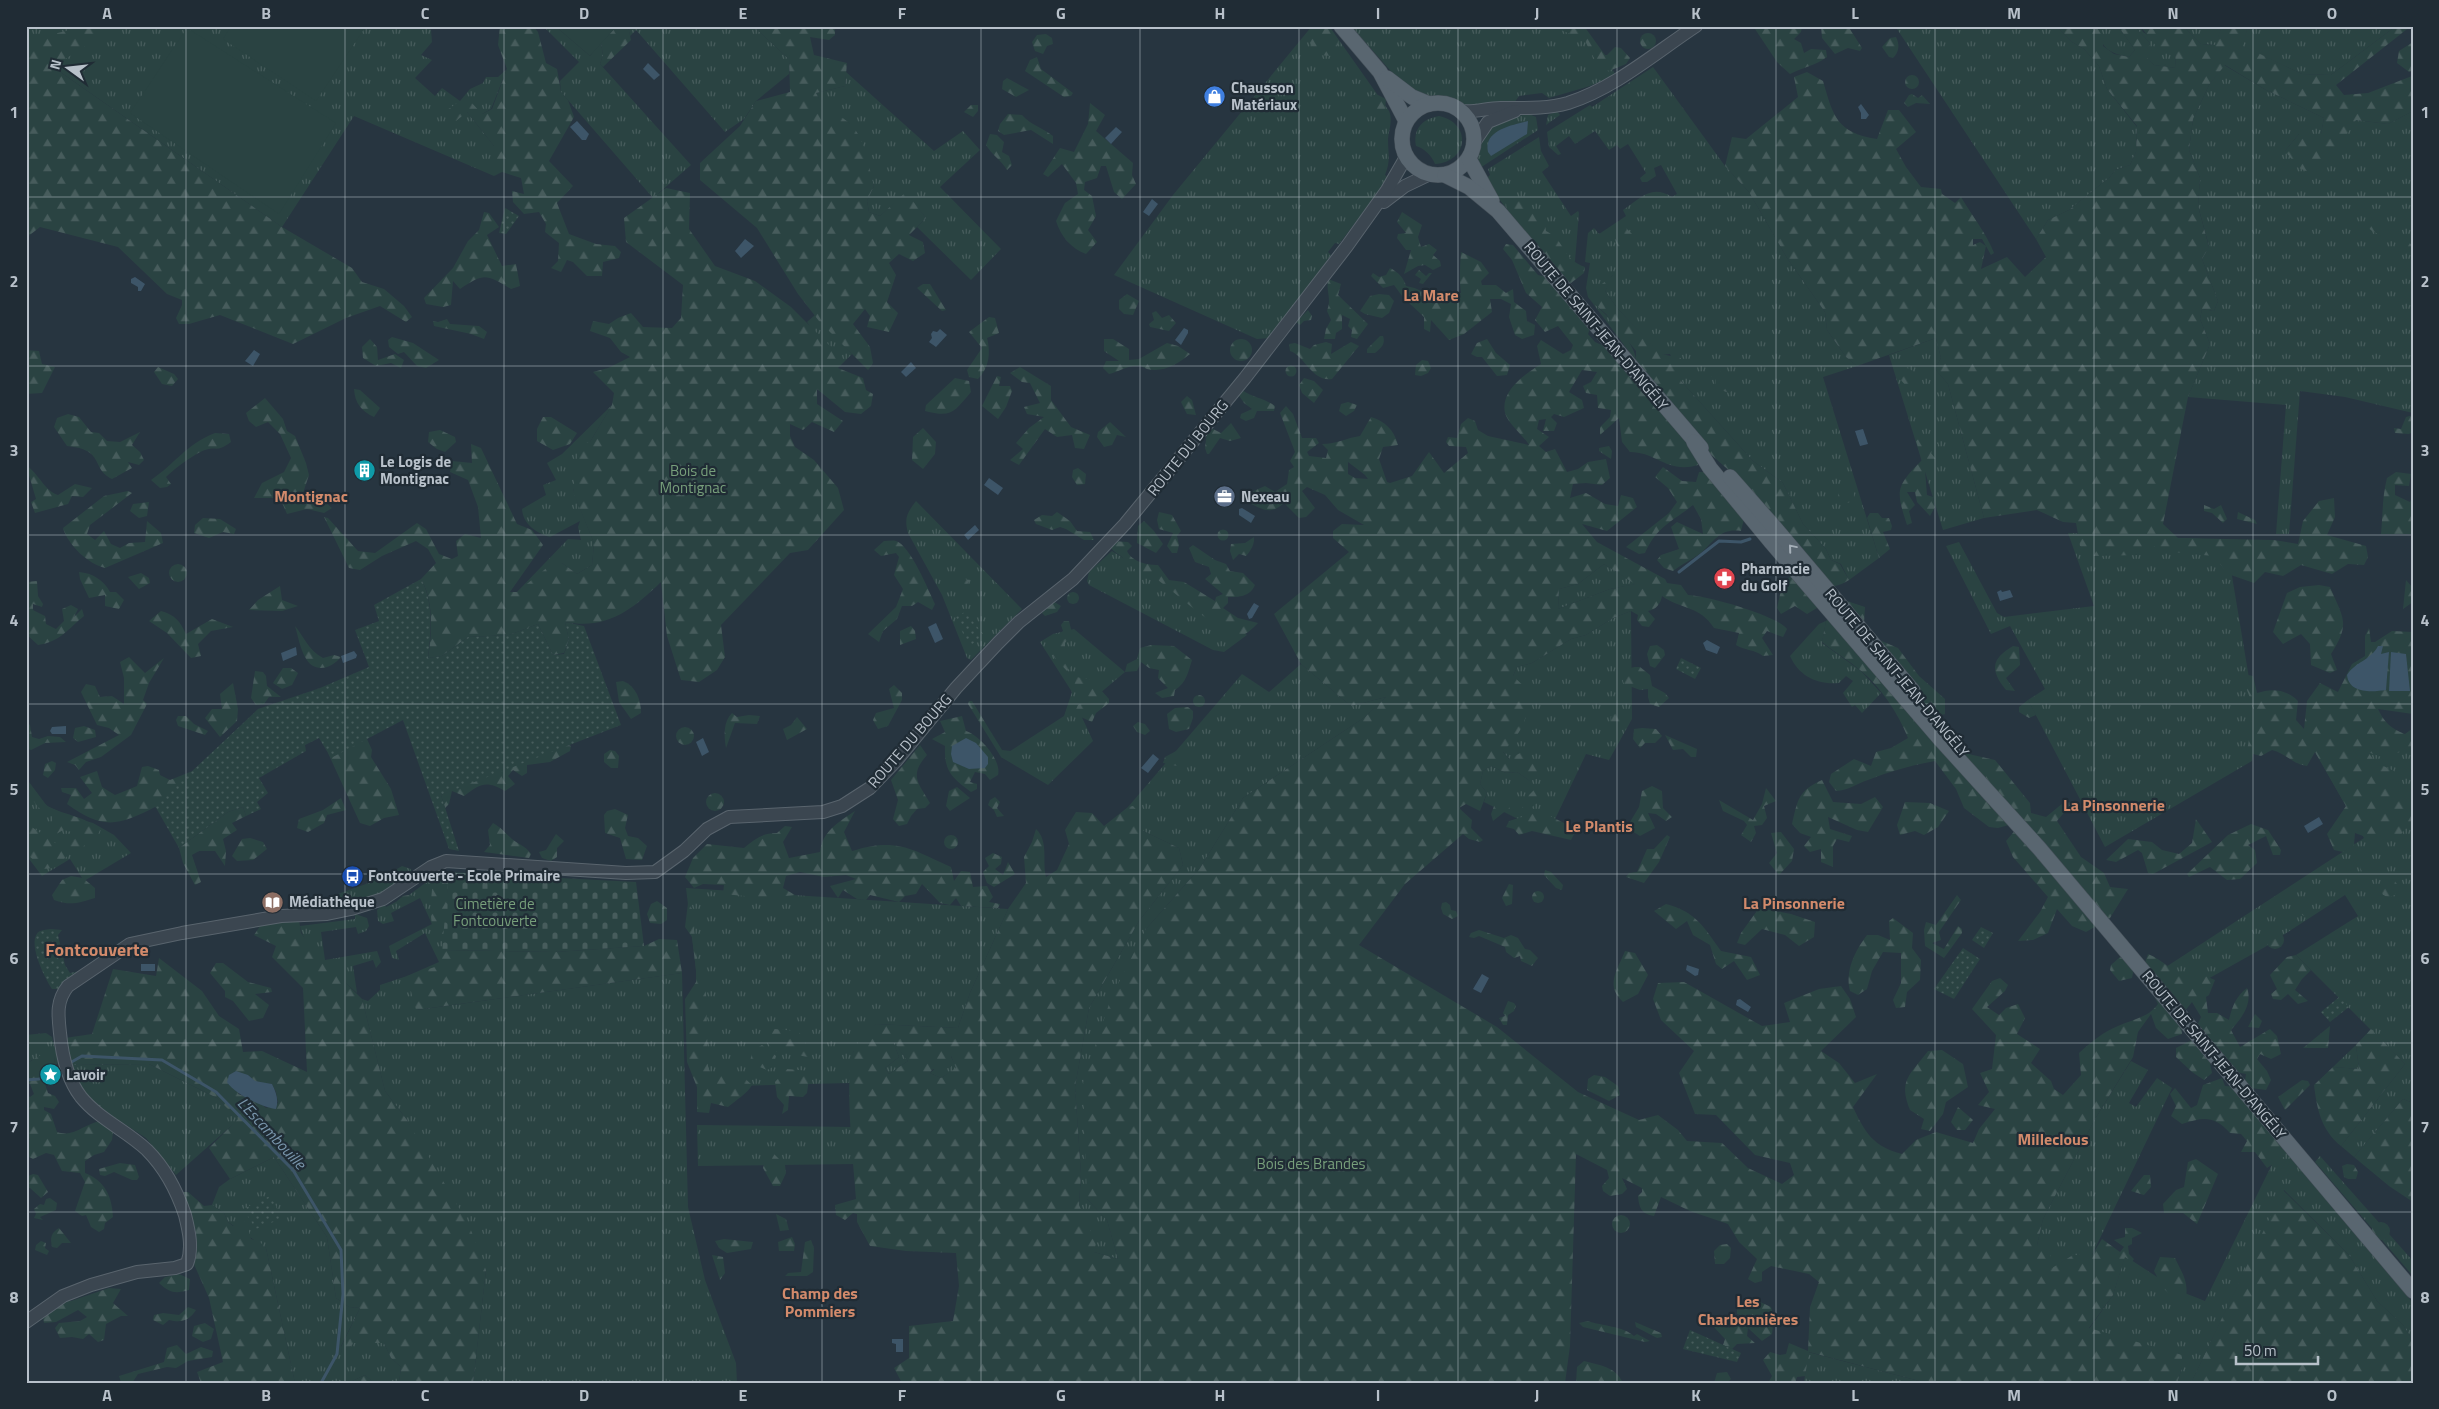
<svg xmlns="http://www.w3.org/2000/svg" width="2439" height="1409" font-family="'Titillium Web',sans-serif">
  <defs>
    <pattern id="grass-tufts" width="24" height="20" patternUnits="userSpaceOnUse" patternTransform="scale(1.25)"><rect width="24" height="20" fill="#2a4342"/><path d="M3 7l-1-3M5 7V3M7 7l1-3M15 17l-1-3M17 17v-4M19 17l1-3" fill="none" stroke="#475c5c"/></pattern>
    <pattern id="forest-firs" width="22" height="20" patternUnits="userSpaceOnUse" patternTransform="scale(1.25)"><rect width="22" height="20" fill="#2a4342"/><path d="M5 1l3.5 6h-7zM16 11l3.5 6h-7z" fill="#475c5c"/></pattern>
    <pattern id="cemetery-stones" width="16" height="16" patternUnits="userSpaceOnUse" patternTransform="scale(1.25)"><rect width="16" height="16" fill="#2a4342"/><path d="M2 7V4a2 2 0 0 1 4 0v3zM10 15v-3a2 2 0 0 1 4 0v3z" fill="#475c5c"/></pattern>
    <pattern id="park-dots" width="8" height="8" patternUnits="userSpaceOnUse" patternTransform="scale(1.25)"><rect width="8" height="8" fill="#2a4342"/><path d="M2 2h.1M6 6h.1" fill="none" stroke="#475c5c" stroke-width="1.8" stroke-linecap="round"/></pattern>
  </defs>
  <rect width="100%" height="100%" fill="#273540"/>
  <g fill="url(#grass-tufts)">
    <path d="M26,26H427L431,30L432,42L421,55L432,60L415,78L435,96L442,88L460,101L470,89L483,83L486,77H498L507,69L491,109L482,114L467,112L494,146V176L354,116L282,227L26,48Z"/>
    <path d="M543,26H555L590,56L601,43L603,55L600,64L691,165L653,198L561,92L560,81L579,62Z"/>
    <path d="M628,26H637V29L639,26H753L789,59V74L756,101L744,119L725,132L636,30L630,36Z"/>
    <path d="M1312,26H1329L1389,111C1393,121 1389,128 1388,139C1388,154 1391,160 1385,175L1389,178L1339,244L1335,243L1328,252L1331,255L1270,338L1257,339L1114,275L1173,195Z"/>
    <path d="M1351,26H1581L1616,75L1590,86L1549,98L1542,93L1519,96L1514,103L1469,106L1449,100L1425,98L1404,86Z"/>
    <path d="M1895,26H2056L2072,42L2084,49L2099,66L2107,89L2137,127L2136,152L2130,165L2115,170L2110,177L2069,210L2048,220L2036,239Z"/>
    <path d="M2096,26H2118L2135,50L2129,57C2105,52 2103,48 2096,26Z"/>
    <path d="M2134,26H2140L2143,32L2175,53L2176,68L2154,65L2144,56L2150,43Z"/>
    <path d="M2183,26H2222L2216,45L2201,44Z"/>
    <path d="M2248,26H2396L2331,75L2302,74L2242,46Z"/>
    <path d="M2224,65L2266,90L2324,118L2321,134H2299L2285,151L2356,120L2388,124L2413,111V413L2345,397L2300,391L2289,534H2276L2286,405L2188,397L2210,344L2200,319L2202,309L2214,311L2218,301L2202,259L2209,246L2198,206L2200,178L2189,150L2193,119L2209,85Z"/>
    <path d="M1653,67L1725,166L1749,192L1787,258L1825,312L1827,330L1846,357L1857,366L1823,377L1879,558L1849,580L1841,564L1831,560L1826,549L1803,524L1783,483L1753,461L1681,381L1670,354L1661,355L1618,309L1605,291L1613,275L1591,301C1606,314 1636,342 1636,361L1588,297L1586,288L1590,263L1585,262L1588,233L1594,228L1599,234L1626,216L1623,210C1641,198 1651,184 1672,197L1677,194L1661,165L1654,168L1656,176L1647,182H1642L1640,178L1646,173L1628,144L1620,149L1617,145L1609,150L1595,131L1575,144L1569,136L1556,146L1561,154L1558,155L1549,147L1547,132L1590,105L1592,107Z"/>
    <path d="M846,72L934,151L963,131L980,150L940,187L1001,249L971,280L917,227L926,218L906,193L880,216L869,212L867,201L874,186L849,123L824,109L816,93L845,86Z"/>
    <path d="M1557,111L1560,115L1546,125L1548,115Z"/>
    <path d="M1529,114L1536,117L1538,130L1480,168C1469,132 1499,118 1529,114Z"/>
    <path d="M1439,116C1472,123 1469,162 1435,164C1432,156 1424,148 1416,146C1413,129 1422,119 1439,116Z"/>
    <path d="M1539,137L1541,151L1549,166L1542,172L1571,216L1578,211L1579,213L1575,261L1569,271H1565C1536,243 1507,214 1486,179L1490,175L1488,169Z"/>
    <path d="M815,315L852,354L838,368L807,322Z"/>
    <path d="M1936,338L1941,358L1935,369L1948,384L1984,518L1943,530L1889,355Z"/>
    <path d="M612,405L590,442L573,491L594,543L592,565L577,574L562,563L517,592L568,539L581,540L578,527L580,521L550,537C536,533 523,524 522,509L546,495L543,485L556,480L547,463L562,454Z"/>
    <path d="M916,501L1022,609L971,660L967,658L942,595L908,533C904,518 907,513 916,501Z"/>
    <path d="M2068,533L2226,540L2254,708L2252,761L2105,847L2028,700L2045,689L2010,626L1991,634L1946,546L1959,542L1997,613L2004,617L2094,606Z"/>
    <path d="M1112,551L1247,635L1224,652L1213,650L1089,585L1087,581L1089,572Z"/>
    <path d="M1604,564L1636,584L1610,589L1558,609L1559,589L1578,584Z"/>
    <path d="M1631,611L1632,719L1609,760L1586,754L1548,834L1484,802L1487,793L1480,784L1483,771L1491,766L1506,773L1517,772L1530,781L1503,752L1513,676L1517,667L1532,663L1571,639L1586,635L1613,618Z"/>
    <path d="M1826,621L1822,643L1861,671L1881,693L1862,713L1855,705L1852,707L1843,693L1853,681L1846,676L1839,683C1817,685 1799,676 1790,656L1819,624Z"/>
    <path d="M1074,629L1125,672L1079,711L1093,741L1048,785L1001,757L1064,716L1072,692L1040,642L1053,634Z"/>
    <path d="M1301,664L1351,706L1386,697L1365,717L1243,798L1200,868L1146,929L1087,1199L1107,1220L1118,1259L1094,1252L1079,1205L1081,1174L1075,1087L1089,1008L1139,921L1183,865L1179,848L1143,831L1133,807H1128L1242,674L1269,692Z"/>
    <path d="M2304,732L2413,739V1103L2403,1099L2354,1157L2341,1146L2405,1064L2296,955L2358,916L2345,895L2265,947L2172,999L2152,976L2364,838Z"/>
    <path d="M26,778L47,806L74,818L93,823L114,835L131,853L84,881L70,859L42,876L26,855Z"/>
    <path d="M402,866L411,869V873L374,898L332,907L329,903L332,896L380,879Z"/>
    <path d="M449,872L442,965L417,1010L682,973L688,1207L705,1280L736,1363L737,1383H473L486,1270L407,1120L385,1091L362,999L368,1001L380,990V985L407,976L439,962L425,933L396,951L399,960L392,958L389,946L432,924L420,898L391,913L394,921L383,924L378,921L377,910L384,904L386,907L409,895L436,875Z"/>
    <path d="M686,888L1008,909L970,993L958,1028L876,1024L853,1052L850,1083L697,1087L696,970Z"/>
    <path d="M355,914L367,918L369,926L366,931L358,934L356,927L321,932L325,960L377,951L381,962L376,968L373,960L353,966L357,993C339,976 304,950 300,926L355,919Z"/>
    <path d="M46,1033L52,1037L59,1063L55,1065L54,1056L32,1060L26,1064V1035Z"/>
    <path d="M892,1039L908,1061L889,1074L885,1068L899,1057Z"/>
    <path d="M2356,1045L2359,1069L2333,1067Z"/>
    <path d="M950,1055L957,1068L941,1078L930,1073Z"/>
    <path d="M2131,1061L2148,1070L2129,1103L2136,1107L2157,1078L2172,1088L2092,1255H2073L2052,1269L2037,1245L2043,1219L2095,1119Z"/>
    <path d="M149,1064L217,1098L239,1119L176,1175L146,1138L100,1108L82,1089L72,1065Z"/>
    <path d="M697,1125L852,1127L854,1164L698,1166Z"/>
    <path d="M2281,1146L2413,1303V1341L2403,1325L2377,1301L2349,1255L2284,1190L2191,1383H2177L2182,1368L2089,1329L2113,1295L2125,1256L2177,1290L2205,1301Z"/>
    <path d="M2320,1156L2413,1261V1276L2315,1162Z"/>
    <path d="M274,1157L327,1237L336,1298L349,1307L360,1308L341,1346L342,1353L354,1343H384L391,1358L401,1367L399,1383H374L365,1375L348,1383H295L266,1248L228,1222L224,1213L212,1205L219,1187L230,1179Z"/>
    <path d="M1808,1352L1927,1383H1804Z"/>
  </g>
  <g fill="url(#forest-firs)" fill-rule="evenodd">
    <path d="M76,26H116L53,67L282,227L352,268L362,282L384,289L404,306L412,317L406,322L380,306L346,318L293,344L220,315L189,324H179L176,318L182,305V300L167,294L118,247L40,227L26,238V41C41,34 64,35 76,26Z"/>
    <path d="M500,26H533L538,32L546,63L557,69L561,92L568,100L574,117L549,161L573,186L557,203L569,234L596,244L615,246L621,252L619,258L603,262L602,276H587L573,262L567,260L561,272L551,268L558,261L559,243L545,232L546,224L539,212L524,214L513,202L512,191L524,194L521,178L502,172L494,176V146L467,112L456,121L448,116L447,110L460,101H470L482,114L492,109L507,69L498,45Z"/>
    <path d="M617,26H628L631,40L603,67L600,64L603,55L601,43Z"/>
    <path d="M753,26H835V35L829,40L810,37L814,55L847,63L845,86L816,93C829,119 834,108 850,124C866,139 868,165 874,186L867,201L869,212L880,216L906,192L926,218L909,235L923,242L925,253L913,261L899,254L889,263L896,275L887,302L898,313L889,332L867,327L870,316L865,309L853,324L870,347L873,363L868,370L819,321L798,294L757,228L700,180V163L740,126L756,101L790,92L789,59Z"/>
    <path d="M1316,26H1329L1339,41L1334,56L1317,55L1309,41Z"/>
    <path d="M1551,26H1584L1605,55H1607L1615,47L1621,48L1630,58L1626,64L1609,71C1597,65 1590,53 1585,40Z"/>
    <path d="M1753,26H1802L1801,32L1794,39L1801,43L1804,53L1811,49L1826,50L1827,57C1815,66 1803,67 1790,74L1777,62Z"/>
    <path d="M1821,26H1848L1862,48L1860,51L1848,48L1835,54L1822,38Z"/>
    <path d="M2056,26H2096L2104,38L2103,46L2114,54L2129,57L2135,50L2118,26H2134L2150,43L2145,56L2154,65L2176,68L2175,53L2160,51L2140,26H2183L2201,44L2215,45L2222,26H2248L2243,46L2302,74L2331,75L2396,26H2411L2336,85L2344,95L2368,93L2412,76L2413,111L2388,124L2356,120L2320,177L2299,168L2285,151L2299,134H2321L2324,118L2266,90L2225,65L2209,85L2193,119L2189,150L2200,178L2198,206L2209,247L2202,259L2218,301L2214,311L2202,309L2200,319L2210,344L2188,397L2163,524L2178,538L2274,540L2298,544L2303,521L2319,501L2334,498L2335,517L2327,535L2366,546L2368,557L2364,565L2348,564L2332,574L2301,565L2283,576L2265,572L2254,583L2228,574L2214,556L2180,553L2155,546L2140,555L2092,556L2080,546L2076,523L2063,522L2037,510L1984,518L1948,384L1935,369L1941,358L1936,338L1857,366L1846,357L1827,330L1825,312L1787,258L1749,192L1725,166L1732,137L1746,139L1798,97L1794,77L1807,72L1823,81C1833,116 1837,133 1877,139L1888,110H1899L1916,132L1896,149L1906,167L1921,187L1941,189L1942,194L1955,203L1961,197C1972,216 1987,234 1994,253L1991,255L1982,239H1973V245L1980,242L1986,246L1981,269L2007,257L2025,277L2046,257L2036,239L2048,220L2069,210L2110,177L2115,170L2130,165L2136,152L2137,126L2107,89L2099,66L2084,49L2072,42Z"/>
    <circle cx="1648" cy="41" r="8"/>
    <path d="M1046,34L1052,38L1053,44L1047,46L1043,54L1035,51L1032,42L1037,35Z"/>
    <path d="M1896,37C1900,45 1899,52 1893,58L1889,57L1882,47L1890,38Z"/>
    <path d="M2413,42V71L2409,72L2397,63L2399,51Z"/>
    <path d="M1037,57L1041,69L1073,93L1071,96L1064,97L1025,71L1030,60Z"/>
    <circle cx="1912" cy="82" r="7"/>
    <path d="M1007,78L1029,90L1016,97L1002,89L1003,81Z"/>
    <path d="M1912,94L1918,98L1922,95L1930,104L1916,103L1908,107L1904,103L1909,95Z"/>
    <path d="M1371,95H1378L1386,99L1385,109L1378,113L1368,107Z"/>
    <path d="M1090,103L1105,115L1096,131L1133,163L1132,175L1136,184L1122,199L1114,192L1106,166H1101L1097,178L1085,182L1084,190L1092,196L1096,216L1088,230L1097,242L1086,254C1072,249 1061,237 1056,221L1065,203L1078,194L1076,183L1062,164L1048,177L1043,174L1060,148L1074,152L1088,124Z"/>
    <path d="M971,105H978V111L973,117L964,112Z"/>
    <path d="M1008,114L1022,115C1031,125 1043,128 1053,136V144L1031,130L1004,135L998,131L1000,124Z"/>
    <path d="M990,134L997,135L1004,142L1002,152L1009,156L1012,165L1007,170C1001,160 992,155 986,145Z"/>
    <path d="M666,188L690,193L689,229L715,266L755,281L791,307L837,353L838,368L863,378L866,390L873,394L871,406L861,414L845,412L817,389V404L843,421L834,432L812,422L803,430L790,424V436L795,447L814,460L838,488L844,510L808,550L790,553L721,625L725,657L717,670L699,682L681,680L667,636L661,582C632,610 607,630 565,622L569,640L564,653L553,655L538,624L509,635L468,637L442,656L428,658C432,633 434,601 421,579L436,563L428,549L416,541L382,556L360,570L349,568L324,517L328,518L358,551L375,553L417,523L426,529L439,554L452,559L458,556L456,541L465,534L481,538L478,507L468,480L450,472L452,461L472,463L471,444L481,448L517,524L532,530L543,545L510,592H517L549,566L562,563L577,574L592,565L594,543L573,492L580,444L590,442L612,405L614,393L593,372L608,368L630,357L621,352L610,338L590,331L593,321L609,324L618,318L631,313L643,327L672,328L681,318L683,285L626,242L624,218Z"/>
    <path d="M1515,199L1529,206L1544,218L1546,231C1566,240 1560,258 1585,267L1584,273L1571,283L1562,281L1591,326L1588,334L1595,342L1604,346L1624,369L1636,364V351L1606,314L1591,301L1594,290L1615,274L1605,291L1618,309L1661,354L1681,358V381L1753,461L1783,483L1803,524L1826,549L1831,560L1840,564L1849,580C1839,587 1829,586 1819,591L1817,608L1807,614L1795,606L1781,614L1777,608L1783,581L1803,570L1732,473L1708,452L1698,455V465C1667,474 1657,452 1630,452L1622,442L1619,418L1600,435V427L1610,417L1611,410L1598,408L1597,395L1586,393L1583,386L1591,382L1597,372L1582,370L1569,392L1582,400L1584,408L1564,417L1554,414L1551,417L1557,423L1554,431H1543L1546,419L1539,420L1537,429L1549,437L1539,446L1546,452L1555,449L1567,472L1578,469L1588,462L1606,459L1610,478L1602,485L1586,483L1573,484L1570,498L1586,493L1605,504L1618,506L1621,495L1633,498L1637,507L1607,531L1582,524L1597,542L1665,579L1667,583L1681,585L1688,595C1708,596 1776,615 1787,629L1783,637L1767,631L1762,638L1773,655L1763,656C1754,649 1746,651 1736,645L1739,633L1714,628C1699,605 1682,610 1662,596C1661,603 1656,610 1648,611L1655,619L1649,627L1642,626L1637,620L1638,615L1631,611L1613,618L1586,635L1571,639L1532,663L1517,667L1513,676L1530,692L1524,698C1532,720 1517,736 1503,752L1509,759L1522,752L1542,768L1539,778L1530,781L1517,772L1506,773L1491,766L1483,771L1480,784L1487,793L1480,811L1466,804L1459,808L1472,820L1471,828L1483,840L1480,842L1469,839L1463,834L1405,884L1359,945L1497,1027L1578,1092L1639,1120L1658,1115L1678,1130L1687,1141L1722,1143L1748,1168L1782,1184L1794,1175L1790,1163L1755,1155L1716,1115L1695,1114L1679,1073L1694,1051L1661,1020L1653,999L1658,983L1684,982L1762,1026L1790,1022L1784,1003L1819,989L1841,986L1850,999L1856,1017L1821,1051L1839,1063L1855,1083L1877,1074L1853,1107C1865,1133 1874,1147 1902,1154L1916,1140L1936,1132L1973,1143L1979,1129L1995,1109L1978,1105L1989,1092L1980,1073L1992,1069L1996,1035L1972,1009L1992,981L2000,978L2008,985L2005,991L1987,1007L1999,1015L2006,1008L2018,1004L2025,1018L2017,1034L2040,1049L2031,1063L2051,1081L2054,1089L2063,1095L2081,1075L2079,1053C2091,1042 2103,1032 2118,1026C2133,1019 2148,1018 2158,1004L2142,971L2148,954C2163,960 2173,972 2188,980L2203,975L2215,980L2209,995L2206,997L2208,1013H2217L2229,1020C2232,1007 2236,996 2247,988C2253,1004 2241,1019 2231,1030L2240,1047L2270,1029L2277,1036L2281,1054L2271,1059L2260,1054L2257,1059L2267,1071L2271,1080L2266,1090L2244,1087L2246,1074L2231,1071L2196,1028L2201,1017L2192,1002L2181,1016L2182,1034L2168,1039L2156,1028L2151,1014L2138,1032L2133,1057L2095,1119L2043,1219L2037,1245L2050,1252L2052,1268L2073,1255H2092L2102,1239L2120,1252L2124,1247L2114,1240L2125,1237V1228H2132L2142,1233L2132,1238V1244L2128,1246L2129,1254L2134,1259L2132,1262L2125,1257L2113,1295L2089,1328L2182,1355V1368L2177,1383H1927L1809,1352L1805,1376L1797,1377L1795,1383H1768L1772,1376L1763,1360L1770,1352L1780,1355L1786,1354L1789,1343L1808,1351L1810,1307L1819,1282L1809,1274L1771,1266L1762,1272V1281L1755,1283L1748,1279L1757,1259L1739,1242L1728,1224L1690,1211L1661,1197L1654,1216C1641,1214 1639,1207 1638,1196L1642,1192V1188L1622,1178L1627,1189L1622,1194L1610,1196L1603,1191L1602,1186L1609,1178L1607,1170L1576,1154L1570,1346L1565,1383H902L894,1368L909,1358V1326L953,1321L959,1286L956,1253L906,1251L870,1246L857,1222V1214L853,1213L845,1220L836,1215L835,1205L856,1199C854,1168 843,1073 854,1050C859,1038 866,1032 876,1024L958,1028L970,993L1008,909L1026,883L1024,857L1032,842L1036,829C1049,841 1042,862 1046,877L1057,870L1069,844L1065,830L1076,812L1092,813L1104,826L1128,807L1133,806L1143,817V831L1179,848L1183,865L1139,921L1089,1008L1075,1087L1081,1174L1079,1205L1096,1243L1094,1252L1118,1259L1107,1220L1087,1199L1083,1083L1111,998L1146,929L1200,868L1243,798L1365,717L1386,697L1351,706L1301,664L1274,614L1349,552L1333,538V531L1342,524L1364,525L1338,510L1325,495L1307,487L1302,491L1315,508L1306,517L1299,518L1284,503C1271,515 1264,510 1249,503V493L1265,486L1275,492L1287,484L1289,470L1294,467L1290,461L1295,452L1280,413L1286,406L1293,414L1302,438H1316L1319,443L1307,452L1309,456L1326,458L1328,450L1322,444C1337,444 1346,438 1360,436L1371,417C1385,421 1394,430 1398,445L1383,447L1379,459L1387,482L1390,483L1412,476L1429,452L1444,473L1468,453L1466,447L1449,446L1446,442L1448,437L1457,438L1461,424L1468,418L1475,421L1478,430L1488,436L1529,445C1523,435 1508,424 1505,413C1500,391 1525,374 1541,364L1537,346L1541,340L1563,354L1571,350L1573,345L1558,326L1545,332L1535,320L1542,307L1526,293L1512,260L1503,249L1506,244L1513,245L1538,275L1547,277L1538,253V241L1523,235L1508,220L1506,203ZM1348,462L1365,475L1368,479L1355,478L1348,474ZM1604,564L1635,584L1610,589L1558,609L1559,589L1578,584ZM893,1041L908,1061L889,1074L885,1068L899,1057ZM951,1056L956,1068L941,1078L930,1073L933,1069L940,1071L951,1067Z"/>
    <path d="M484,212L489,213L499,227L487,235L502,266L516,264L520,286L511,289C485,274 485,273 460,289L453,281L451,305L443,307L426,304L424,298L453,268L468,241L479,230Z"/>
    <path d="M1402,212L1422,225L1418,237L1421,247L1429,244L1437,250L1433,255L1440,261L1441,266L1433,270L1425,265L1418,266L1404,274L1411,250H1406L1397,238L1398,234L1406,233L1397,222Z"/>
    <path d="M2368,223L2413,245V251L2372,231L2364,224Z"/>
    <path d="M1625,227L1632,234L1633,243L1618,247L1613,235Z"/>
    <path d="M1461,252L1481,262L1489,273L1481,281L1482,285H1496L1506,293L1513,289L1514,302L1526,311L1527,321L1535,325L1534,335L1522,339L1515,335L1509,317L1511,304L1501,299H1490L1492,312L1464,334L1449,340L1431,320L1430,332L1424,329V317L1402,296L1394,285L1383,288L1371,276L1373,273L1379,277L1386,275L1390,268C1398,272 1404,278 1406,286C1425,289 1427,299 1442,302L1448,294L1461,293C1459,279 1460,266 1461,252Z"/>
    <path d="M1419,270L1426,276L1429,273H1432L1423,284L1419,283L1421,279L1415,275Z"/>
    <path d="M1328,279L1341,284L1338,295L1368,324L1357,339L1351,337L1352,330L1348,326L1350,319L1342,315V329L1336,333L1335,339H1324L1326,329L1331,320L1327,311C1332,298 1326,293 1328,279Z"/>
    <path d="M923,284H930L946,310L942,311L917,288Z"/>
    <path d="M1127,294L1139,301L1133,315L1124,314L1119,309V300Z"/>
    <path d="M1379,294L1389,295L1394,301L1389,313L1382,318L1365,314L1360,311L1370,296Z"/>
    <path d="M1308,310L1312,316L1311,320L1304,321L1300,325L1296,322Z"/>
    <path d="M1156,311L1162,318L1169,315L1176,323L1169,331L1150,327L1149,324L1154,320L1152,313Z"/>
    <path d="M989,317L995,318L999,333L987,338C991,353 989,368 978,379L969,377L967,370L982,348L969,332Z"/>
    <path d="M447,319L450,324L479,326L487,332L484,339L471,334L434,326L433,321L438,322Z"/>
    <path d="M1380,336H1383C1386,344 1381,348 1375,353H1367V349Z"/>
    <path d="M392,337L413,343L439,360L426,368L417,366L404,352L398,354L389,347L388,340Z"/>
    <path d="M370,339L377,347L378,360L395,354L404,360L401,368L391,363L376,366L363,358L362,347Z"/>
    <path d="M1104,339H1113L1129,349V360L1139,359L1167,343L1178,346L1190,354C1178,364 1163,373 1147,369C1144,368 1142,366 1140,366C1130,364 1118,372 1109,374L1103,368L1106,361H1119L1104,351Z"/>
    <path d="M1487,339L1496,353L1510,365L1507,375L1497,376L1482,357H1477L1471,354L1477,343Z"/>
    <circle cx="1241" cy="350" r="11"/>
    <path d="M1326,342L1332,344L1331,354L1351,342L1359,346L1332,379C1312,382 1305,356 1290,351L1289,344L1295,343L1310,349L1314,345Z"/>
    <path d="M26,350L39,351L42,364L55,367L42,393L26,394Z"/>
    <path d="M1422,360L1428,361L1431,368L1428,373L1421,376L1415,375L1416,365Z"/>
    <path d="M1711,364L1732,381V390L1729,393L1716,388V380L1710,375Z"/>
    <circle cx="1291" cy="371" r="5.5"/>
    <path d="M158,367L174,374L178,379L172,386L162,384L154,372Z"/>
    <path d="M1020,367L1051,386V400L1071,427L1090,435L1084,449L1075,448L1072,435L1057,437L1045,429L1019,465L1010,460L1023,449L1016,443L1029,428L1044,417L1027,414L1024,407L1040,403L1030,383L1022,382L1010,373Z"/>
    <path d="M1908,368L1922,377L1915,387L1908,388L1899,378L1900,372Z"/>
    <path d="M997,376L1001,377L999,386H1010L1012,391L1006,407L998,419L982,406Z"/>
    <path d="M955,378L969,381L971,392C954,412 952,418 925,411L926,405Z"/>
    <path d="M1304,378L1314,381L1323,390L1314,403L1302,393L1299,385Z"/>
    <path d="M354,389L360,390L380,408L374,417C361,411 355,403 354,389Z"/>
    <path d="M1242,390C1254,398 1264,398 1275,406L1274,411H1257L1254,418L1246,421L1240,418L1241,414L1252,409L1244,403L1238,394Z"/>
    <path d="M1187,396L1192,400L1196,415L1187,414L1181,402Z"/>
    <path d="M265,398L283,419L287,431L295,436L306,463L309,475L302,496L314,493L332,508L324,513L307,509L287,514L280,498H254L262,483L284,472L291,458L280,434L268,422L256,427L249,421L246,413Z"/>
    <path d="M1348,402L1357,405L1354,411L1346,416L1339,411L1341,404Z"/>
    <path d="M68,414L79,417L91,432L99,433L107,441L120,442L140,432L132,445L140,452L144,460L139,465L128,462L132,468L112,479C90,468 106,450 67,446L54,427L57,418Z"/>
    <path d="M2413,415V432L2409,434L2395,433L2394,428L2401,429L2406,417Z"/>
    <path d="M543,417H551L577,433L570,444L553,450L537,441V429Z"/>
    <path d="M1110,422L1126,437L1117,435L1112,445L1104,447L1097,437L1098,432Z"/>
    <path d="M1231,423L1241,438L1230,441L1220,438L1209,454H1207L1205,448L1207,432L1213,429L1221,433Z"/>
    <path d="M923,428L936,442L935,454L923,469L912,460L913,437Z"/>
    <path d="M440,430L455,437L456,442L445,452L437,449L428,442L429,432Z"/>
    <path d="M215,433L229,434L231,442C216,453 218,446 205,450C194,454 174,469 166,477L171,484L167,487L160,488L151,480C176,463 185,445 215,433Z"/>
    <path d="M1922,436H1932L1938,445L1931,453L1939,463L1935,469L1925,470L1927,495L1933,497L1935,507L1930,516L1917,502L1915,492H1907L1915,505L1909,511L1912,523L1907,525C1896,491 1895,487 1922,460L1916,441Z"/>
    <path d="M1609,446L1612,451L1611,459L1599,451V448Z"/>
    <path d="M26,465C39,474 44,490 58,495L75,484L92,488L83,497L72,496L68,504L35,513L31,502L36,499Z"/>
    <path d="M1663,467L1682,481L1696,482L1699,472H1704L1744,519L1741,531C1721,528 1715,540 1702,552C1693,559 1682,564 1673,571L1664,568L1657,560L1661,555L1679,549L1671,527L1677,522L1703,534L1701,519L1693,505C1672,522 1657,526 1645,553L1639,554L1626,547L1669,513L1677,502L1668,488L1655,477Z"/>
    <path d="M1078,468L1086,474L1085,484L1077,485L1072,477L1073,470Z"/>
    <path d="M2396,472L2411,474L2409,486L2395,485V495L2410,502L2413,495V534H2381C2383,514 2382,497 2387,478Z"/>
    <circle cx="1846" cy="495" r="8"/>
    <path d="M128,491L132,493L90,525L87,534L95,540L104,531L111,544L120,548L129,543L145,542L147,521L161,533L163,543L105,568C88,564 68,545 63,528L104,496Z"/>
    <path d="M149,502L147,516L139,518L130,511L133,504Z"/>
    <path d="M2204,505L2214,509L2221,505L2227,519L2223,523L2212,513L2204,511Z"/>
    <path d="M1057,512L1070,521L1077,531L1090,532L1094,540H1084L1066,529L1060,527L1052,530L1036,524L1034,520L1042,515L1052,516Z"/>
    <path d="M1159,512L1172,515L1181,531L1177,536L1179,545L1177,553H1172L1167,546L1173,533L1159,529L1157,520Z"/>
    <path d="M2238,512L2255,520L2257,524L2237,519Z"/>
    <path d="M1870,513H1878L1882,518H1889L1892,526L1891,530L1883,532L1890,549L1879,558L1867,518Z"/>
    <path d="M203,518L220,519L236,529L234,534L223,532L209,538L194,533L195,525Z"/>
    <path d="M1144,521L1154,531L1163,544L1156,553L1137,543L1138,526Z"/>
    <circle cx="1223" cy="535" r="5.5"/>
    <path d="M1254,537C1255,543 1251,551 1246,556L1239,554L1233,560L1230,551L1231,544L1245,543Z"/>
    <path d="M884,541C888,541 893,540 896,541C910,545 929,591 935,604L932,610L918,602L912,606H902L897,619L883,631L879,642L868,634L896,607L903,589L894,575L899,557L896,553L881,556L874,550Z"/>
    <path d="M1112,541L1128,542L1132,546L1127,551C1132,562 1147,565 1158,565L1169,580L1184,582L1215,601L1216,597L1223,594L1205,579L1211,574L1209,567L1195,562L1189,548L1193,545L1215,560L1226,564L1230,571L1243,573L1255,585C1250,597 1239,597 1228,597V603L1223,608L1238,618L1258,623C1252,629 1245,637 1235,636C1221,633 1173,591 1158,580C1145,578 1133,569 1124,559C1120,554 1113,553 1110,546Z"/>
    <circle cx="178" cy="573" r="9"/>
    <path d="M79,572C92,573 104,580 110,592H116L124,600L119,609L105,606V595L89,598L80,579Z"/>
    <path d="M141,573L149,578L150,583L139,589L128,577Z"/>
    <path d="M958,578L970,580L965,588H955L953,584Z"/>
    <path d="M2406,580L2413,588V602L2403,609Z"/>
    <path d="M37,581L38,596L43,604L42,607L33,604V610L45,616L46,624L56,629L64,621L62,609L71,605L78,609L74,617L82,609L84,616C68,629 60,642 38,645L26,634V582Z"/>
    <path d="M2319,585L2330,587C2343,618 2351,623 2331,654L2337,670L2330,673L2311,665L2310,644L2301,634L2283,644L2273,632L2287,593L2300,587Z"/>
    <path d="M280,586L282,600L298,606L282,611L249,610L258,600Z"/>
    <circle cx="1073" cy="598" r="6"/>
    <path d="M1053,601L1061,606L1057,612L1045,616L1042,613Z"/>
    <path d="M1847,601L1865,607L1864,623L1877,639L1898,648L1919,676L1945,699V714L1929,718L1942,748L1995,760L2030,803L2031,813L2046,817L2063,803L2073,802L2057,821L2081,857L2104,873L2110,887L2128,889L2110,918L2086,932L2072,926L2057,909L2048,933L2033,940L2018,941L2040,912L2048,897L2013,857L2006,841L2023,821L1998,828L1989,827L1964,808L1956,789L1935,761C1913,765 1890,771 1868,780C1856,784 1849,790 1836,791L1829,782L1831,774L1854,759L1871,766L1876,752L1891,748L1908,738C1898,713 1881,687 1860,670C1848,660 1834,652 1822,642L1826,621Z"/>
    <path d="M161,611C175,615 180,621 186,634L212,619L233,627L211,631L198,644L201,656L191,658L167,633L149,621Z"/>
    <path d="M1064,621H1069L1072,633L1065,643V651L1073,656L1072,665L1067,671L1053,656L1055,650L1052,639L1063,631L1061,625Z"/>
    <path d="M295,626C305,638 308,650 323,658L334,655L341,657C331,669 314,674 305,657C300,648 298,636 295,626Z"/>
    <path d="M911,626L915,631L916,639L900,645V631Z"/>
    <path d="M2369,628L2371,642H2375L2392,631L2413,632V714L2378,709C2384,722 2391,729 2405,734L2413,728V747L2384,758L2368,752L2375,762L2394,771L2391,786C2410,798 2413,799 2413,822L2409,823L2400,836L2374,840L2355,833L2354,845L2343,852L2334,850L2327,834L2346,806L2315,752L2307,766C2292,764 2287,754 2272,750L2261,756L2253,754L2252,761L2246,758L2254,708L2245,685L2248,675L2253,676L2257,693C2272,688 2286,689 2298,701L2296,720L2304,729L2307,701L2320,683L2338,692L2352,664L2365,656V636Z"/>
    <path d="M1151,645L1174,646L1192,660C1188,672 1187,682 1175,690L1174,696L1162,698L1155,693L1168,688L1158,678L1159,670L1149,668L1141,662L1137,671L1125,672L1127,664L1137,659L1140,648Z"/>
    <path d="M1657,645L1664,650L1665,655L1655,668L1650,666L1647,654L1650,646Z"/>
    <path d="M2013,646L2019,647L2020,665L2006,678L2015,691L2006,690C1990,670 1991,659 2013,646Z"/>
    <path d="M129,657L145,673L164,658L149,683L143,700L147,704L131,735L101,757L86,762L79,770L75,765L67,762L119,735L109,728L97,725L81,692L86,684L95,686L100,697L112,696L124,704V678L120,662Z"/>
    <path d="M1635,667H1640L1650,675L1652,686L1665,693L1669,698L1659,707L1650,704L1648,697V689L1640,690L1624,684L1621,675L1625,669Z"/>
    <path d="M283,668H291L298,673L292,685L282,689L273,683Z"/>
    <path d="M255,671L263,672L266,676L267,686L281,697H269L264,704L256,705L251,698Z"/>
    <path d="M1077,677L1092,680L1109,699V703L1096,713L1092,722L1074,714L1078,705L1091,700L1085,692L1074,685Z"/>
    <path d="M623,681C636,686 641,700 641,713L631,719L619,702L616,682Z"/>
    <path d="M233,683L238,709L237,721L220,737L205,718L212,709H222L220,694Z"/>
    <path d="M894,685L902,693V700L888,726L878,729L873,720L876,713L894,708L889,689Z"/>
    <circle cx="1199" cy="701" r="6"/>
    <path d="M2028,700L2036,715L2029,718L2019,712V707Z"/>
    <path d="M969,701H972L1002,750L1011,751L1018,759L1014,764L1001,757L968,704Z"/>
    <path d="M1188,707L1193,711V718L1189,729L1176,732L1169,729L1167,714L1175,708Z"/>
    <circle cx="1619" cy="718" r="8"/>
    <path d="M732,713L737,717L749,715L760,716L757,724L735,723L726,748C724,736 723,722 732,713Z"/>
    <path d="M178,716H186L194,724L208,731L205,735L178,726L176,720Z"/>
    <path d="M962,716L966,731C979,735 1002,760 998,775L990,780L985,774L975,772L970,782L977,784V789L971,792C951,777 944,771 945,746L932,739L945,732L940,721Z"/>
    <path d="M797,717L807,729L787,740L783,729L791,725Z"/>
    <path d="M26,722L30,725L32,737L39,739L48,736L60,737L66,742L45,743L31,750L26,748Z"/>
    <path d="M1138,722L1145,724L1150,731L1145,735L1137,732L1133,726Z"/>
    <path d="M84,726L95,730L96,737L78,742L73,738L75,728Z"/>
    <circle cx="685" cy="736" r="9"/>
    <path d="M1642,728L1656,729L1662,736L1655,743H1645L1640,748L1633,739L1634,729Z"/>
    <path d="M1665,735L1697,749L1696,757H1691L1683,749L1673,750Z"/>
    <path d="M353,737L367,739L372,750L371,757L391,789L399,815L384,818L370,826L360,823L328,753L333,746Z"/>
    <path d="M319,738L164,812L155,807C118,826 103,830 67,804L71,795L62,792L61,788H76L84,799L92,793L80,777L97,771L102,787L115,795L137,786L142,767L148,766L159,770L160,775L170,780L190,772Z"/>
    <path d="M561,742L571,746L570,751L550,762L527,765V773L522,776L513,770L508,776L515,784L505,791C486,780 480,784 464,796L452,791L449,804L445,808L441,795Z"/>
    <path d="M920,745L927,755C909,775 918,783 930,803L925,808L917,809L911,816L907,824L899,826L893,819L898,800L891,780Z"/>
    <path d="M610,750L615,751L619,756L618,768H611L604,762V754Z"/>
    <path d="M1178,750L1185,751L1184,758L1177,766L1163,763L1165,757Z"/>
    <path d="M52,761L56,763L55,770L48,778L43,775L45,764Z"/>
    <path d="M1822,780L1833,802L1861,804L1875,797L1883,807L1868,832L1857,830L1828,817L1830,829L1852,836L1849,842L1837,839L1833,846V867L1821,862V849L1810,852L1804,846L1811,837L1800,833L1792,824C1798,799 1798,791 1822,780Z"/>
    <path d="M1652,786L1662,791L1663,808L1672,817L1666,821L1656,814L1648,813L1655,828L1640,836L1632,831L1630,822L1639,807L1642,791Z"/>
    <path d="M957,787L970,798L950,811L946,806L949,791Z"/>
    <path d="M1536,788L1543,790L1542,798L1531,808H1522L1529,795Z"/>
    <path d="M1766,788L1776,801L1764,806L1767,818L1762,825L1754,826L1756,833L1751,842L1741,835L1747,825L1744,821L1723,811L1719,800L1753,820L1762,804Z"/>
    <path d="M32,791C37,796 43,803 49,807C65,815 87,817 100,830L96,839L71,853L53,868L43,869L26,853V823L55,843L67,846L73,841L72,832L63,830L53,836V817L38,807L29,795Z"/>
    <circle cx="715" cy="802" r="9"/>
    <path d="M995,797L1000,802L997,808L1004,816L997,817L994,810L988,805L990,800Z"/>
    <path d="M341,798L346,810L327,815L324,823L308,832L297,828L299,819L323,810Z"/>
    <path d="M1496,801H1508L1513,805L1493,821L1491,814Z"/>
    <path d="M1905,802L1930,803L1949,811L1938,827L1924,835L1915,831L1900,835L1897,825Z"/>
    <path d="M243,807L246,816L232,823L237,830L223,839L226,851L225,866L215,851H199L192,855L201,882L195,885L183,863L179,848L228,812Z"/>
    <path d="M615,809L628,815L625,828L628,836L638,838L647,846L642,860L626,859L620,838L605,833L604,815L607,811Z"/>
    <path d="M855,811L844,832L852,851C896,837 912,849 951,867L954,881L961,871L970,872L973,887L987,886L993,897L989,902L1000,904L998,908L961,906L956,898L950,905L940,903L922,884L916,894L905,896L899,902L870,895L866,900L857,899L843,890L838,898L830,886L856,879L846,875L824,877L800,872L786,876L783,888L795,895L767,898L723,894L724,885L703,884L694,888L685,877L693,858L707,844L744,848C755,839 762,833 777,833L785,826L792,827L783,842L789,858L820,852C822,831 839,822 855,811Z"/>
    <path d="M1532,814L1548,815L1572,827L1574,834L1571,840L1532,831L1519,835L1514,829L1506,827L1509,821Z"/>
    <path d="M2196,819L2212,842L2153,874L2148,873L2142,853L2138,850L2116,862L2106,860L2128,839L2152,842L2162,850L2179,854L2192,843Z"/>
    <path d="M493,823C502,828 505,833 512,839C519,845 525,845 531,854L529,858L484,852L490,845L488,830Z"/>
    <path d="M2251,824L2268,830L2281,850L2280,855H2273L2266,836L2248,845L2255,850L2257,863L2240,879L2227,880L2210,867L2189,877L2187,874L2228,835Z"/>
    <path d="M1781,832L1794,849L1792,861L1779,875L1769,863L1777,853L1771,833Z"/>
    <path d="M556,834L564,841L557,848V857L551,861L542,858L539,852L546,850Z"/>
    <circle cx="951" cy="842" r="7"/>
    <path d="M1667,835L1670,837L1659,862L1644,883L1626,877L1629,873L1637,872L1647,849H1654Z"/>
    <path d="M250,838L263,842L267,849L253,860L237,861L232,856L242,839Z"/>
    <path d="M993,853L1002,857L1001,864L995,869L1003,875L1008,862L1015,874L994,887L987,883L983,872L989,866L985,858Z"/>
    <circle cx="2367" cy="867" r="7"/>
    <path d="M1545,870L1551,872L1563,885L1562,890L1556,888L1544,875Z"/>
    <path d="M449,872L444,937L437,938C427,921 432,896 433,877Z"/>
    <path d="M71,876L83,878L95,888V898C79,903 70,906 54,900L52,895L62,880Z"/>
    <circle cx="2389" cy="888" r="9"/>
    <path d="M1509,884L1513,885L1512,904L1506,906L1502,898Z"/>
    <circle cx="1538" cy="897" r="6"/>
    <path d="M409,895L414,896V901L401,906L397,905V901L403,896Z"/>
    <path d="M1957,895L1961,900L1939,932L1941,940L1932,943L1944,949L1958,926L1962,929V933L1944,958L1925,946L1924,930L1926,922L1936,925Z"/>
    <path d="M657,901L667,908V920L661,924L650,923L647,914L651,904Z"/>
    <path d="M1446,902L1450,905L1451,910L1456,911L1458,916L1452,919L1443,914L1441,908L1442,903Z"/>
    <path d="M2303,902L2310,907V911L2304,916L2295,911L2294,903Z"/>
    <path d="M688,903L697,916L694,929L699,974L706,993L708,1066L711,1075H741L752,1085C747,1094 736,1100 728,1107L711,1103L709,1113L697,1112V1087L687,1062L685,999L696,982V970L692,937L685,927Z"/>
    <path d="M1666,904C1696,912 1704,927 1721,951L1751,957L1760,975L1747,980L1734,961L1722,969L1716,964L1710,945L1693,935L1687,921L1676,929L1654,911Z"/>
    <path d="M1759,908L1791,914L1815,922L1814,937L1799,946L1785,935L1762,929L1745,945L1737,943L1741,933Z"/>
    <path d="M1893,918L1913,933L1912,948L1921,960L1920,980L1907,992L1905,1007L1896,1008L1893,1000L1901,983V953L1883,952L1872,971L1867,989L1858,995L1850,991C1845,970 1855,951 1867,935H1878L1890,940L1889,921Z"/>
    <path d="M299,920L301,933L313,950L362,999L385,1091L407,1120L469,1225L486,1270L473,1383H399L401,1367L391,1358L384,1343H354L342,1354L341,1347L360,1308L349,1307L336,1298L327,1237L274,1157L230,1179L209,1148L238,1119L217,1098L149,1064L72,1065L65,1038L92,1034L113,969L156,976L159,958L202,991L219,1016L239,1029L243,1052L262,1051L307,1072L303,988L272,957L276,946L254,935L260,926ZM248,1075L255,1082L272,1084L276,1092L278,1103L266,1108L258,1101L238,1094Z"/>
    <path d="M1479,930L1504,938L1511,935L1518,938L1525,949L1530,950L1538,958L1532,966L1521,961L1520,956L1514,958L1506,952L1505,947L1479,936L1474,938L1469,937L1471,933Z"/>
    <circle cx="2275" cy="940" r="9"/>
    <path d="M659,939L677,940L682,973L416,1010L407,976L441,965L442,950L555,952L644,946Z"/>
    <path d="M1625,951L1635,953L1648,975L1638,994L1623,1002C1605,985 1617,971 1625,951Z"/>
    <path d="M2296,955L2311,970L2302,979L2295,990L2308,1001L2298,1004L2288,994L2281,1000L2273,999L2271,994L2277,989L2270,975L2287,957Z"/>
    <path d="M2120,957L2131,962L2133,973L2132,978L2119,981L2110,970L2111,965Z"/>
    <path d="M216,963H223L248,982L271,988L272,992L255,994L269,1005L263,1018L249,1021L233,1001L225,997V991L210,973Z"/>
    <path d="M1508,1001L1514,1003L1516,1006L1514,1011L1508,1015L1507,1025H1503L1499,1018L1505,1016L1503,1013Z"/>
    <path d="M2255,1014L2262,1021L2259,1028L2248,1027Z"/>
    <path d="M2330,1026L2328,1048H2303Z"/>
    <path d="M774,1029L798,1031L805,1040L808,1057L774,1051L767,1042Z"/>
    <path d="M2371,1029L2405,1064L2341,1146C2321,1130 2317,1109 2314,1085L2333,1067L2359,1069L2356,1045Z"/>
    <path d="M2194,1039L2209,1059L2212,1073L2204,1080L2192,1072L2176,1057V1048Z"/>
    <path d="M762,1045L776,1056L773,1067L767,1070L750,1063L752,1051Z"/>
    <path d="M1942,1050L1963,1064L1968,1087L1946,1102L1943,1114L1930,1131L1921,1129L1924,1119L1910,1110C1898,1080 1910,1075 1928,1051Z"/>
    <path d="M44,1053L54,1056L55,1065L42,1075L48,1093L55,1096L59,1102L54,1109L44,1107V1110L51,1114L57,1132C74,1138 85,1123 101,1121L113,1132L112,1140L104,1152L94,1155L85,1161V1173C105,1181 112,1196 113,1217L105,1223L104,1229L99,1232L91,1227L86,1215L82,1216L75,1211L85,1182L80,1173L62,1171L54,1155L46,1153L33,1159L27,1156L26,1145L30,1139L26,1137V1094L30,1097L34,1094L30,1084H26V1064Z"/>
    <path d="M787,1069L810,1071L807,1093L803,1097L789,1096L788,1110L782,1114L784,1105L777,1097L775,1082Z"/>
    <path d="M1594,1075L1605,1077L1618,1086L1620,1095L1609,1101L1587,1090L1588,1079Z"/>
    <path d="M2222,1078L2225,1086L2238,1087L2286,1146L2285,1156L2267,1168L2255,1152H2241L2247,1141L2241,1134L2230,1133C2214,1115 2203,1117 2182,1124L2171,1116L2176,1106L2170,1094L2175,1088L2191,1108L2197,1105L2203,1085Z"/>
    <path d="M2302,1080L2308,1081L2310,1085L2285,1110L2278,1097Z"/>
    <path d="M2403,1099L2413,1103V1202L2389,1186L2354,1157Z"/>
    <path d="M1958,1107L1973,1120L1965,1130H1957L1951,1122Z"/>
    <path d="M769,1149L785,1165L786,1173L780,1186H773L763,1168Z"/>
    <path d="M2196,1159L2218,1174L2197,1224L2183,1213H2164L2163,1204L2176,1190L2184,1187L2188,1162Z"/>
    <path d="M120,1163L135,1165L139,1177L137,1180H132L114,1172L105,1176L100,1175L99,1169Z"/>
    <path d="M2347,1164L2354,1165L2358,1172L2356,1179H2348L2344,1177L2342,1166Z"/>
    <path d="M33,1174L38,1175L48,1192L41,1198L30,1188L26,1189V1177Z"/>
    <path d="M2144,1175H2150L2151,1187L2144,1195L2131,1191Z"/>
    <path d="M2283,1190L2349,1255L2377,1301L2403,1325L2413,1341V1383H2191Z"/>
    <path d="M181,1192H188L204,1206L212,1205L224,1213L228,1222L233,1226L246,1221L251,1239L259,1241L266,1248L295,1383H201L197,1372L223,1362L209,1298L193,1262L196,1236Z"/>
    <path d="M50,1198L57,1203L56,1210L40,1217L43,1220L34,1218L36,1214L34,1209L40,1204L44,1205L46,1199Z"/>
    <path d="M776,1214L786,1219L789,1230L780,1231Z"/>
    <circle cx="1621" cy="1224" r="9"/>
    <circle cx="2381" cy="1231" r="9"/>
    <path d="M59,1228L71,1243H62L57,1248L52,1247C50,1237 51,1233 59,1228Z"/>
    <path d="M792,1237L795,1244L794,1251H779L778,1242Z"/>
    <path d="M724,1239L753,1242L751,1249L727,1253L719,1248L715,1241Z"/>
    <path d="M811,1240L814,1248L813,1272L807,1276H785L788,1273L801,1272L805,1242Z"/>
    <path d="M41,1241L46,1243L45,1248L49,1251L47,1255L35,1250L36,1245Z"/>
    <path d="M1727,1244L1731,1248L1730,1258L1724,1264H1715L1714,1251L1720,1245Z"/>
    <path d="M712,1255L723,1257L725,1273L720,1280Z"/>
    <path d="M2160,1257L2175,1258C2182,1273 2190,1283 2185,1301H2177L2163,1288L2154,1271Z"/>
    <path d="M179,1274L190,1279L189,1290C175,1294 170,1293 159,1283L165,1277Z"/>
    <path d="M109,1288L121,1289L113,1303L128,1316H121L106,1324L104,1340L98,1342L89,1334L83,1339L72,1337L60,1338L55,1328L59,1323L80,1321L87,1317L78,1310L56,1322L44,1323L42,1313L63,1300L71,1301Z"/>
    <path d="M1756,1300L1771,1307L1774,1318L1772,1334L1762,1341L1748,1328L1747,1336L1755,1343L1737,1344L1732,1349L1723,1345L1725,1339L1712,1325L1730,1328L1733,1322H1743L1753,1325L1754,1319L1737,1314V1309Z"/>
    <path d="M188,1307L196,1310C189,1321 181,1323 169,1320L163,1325L153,1320L154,1315L163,1313L179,1315Z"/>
    <path d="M1588,1321C1602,1326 1623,1326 1634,1336L1637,1334L1650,1341L1645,1342L1583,1327L1579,1323Z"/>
    <path d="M1635,1322L1661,1333L1662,1337L1657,1338L1636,1327Z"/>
    <path d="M205,1323L214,1329L211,1339L203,1342L192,1336L194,1326Z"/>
    <path d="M177,1345L186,1354L201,1347L213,1351L212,1357L188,1361L176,1368L167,1367L138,1374L132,1383L121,1382L119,1376L164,1362L167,1348Z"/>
    <path d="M1584,1361C1600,1365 1616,1367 1623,1383H1576L1577,1367Z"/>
    <path d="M1727,1372L1731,1379L1727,1383H1714L1717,1373Z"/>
    <path d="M365,1375L374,1383H348Z"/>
  </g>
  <path fill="url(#cemetery-stones)" d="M449,872L636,882L644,946L555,952L442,950Z"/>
  <g fill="url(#park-dots)">
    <path d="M505,208L519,216L506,234L499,233Z"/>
    <path d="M421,579C434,602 431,632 428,658L442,656L468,637L509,635L538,624L553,655L564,654L569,640L565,622L584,626L621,725L441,795L459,851L449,849L403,720L331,758L319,738L305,745L306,751L259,778L268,793L257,802L261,809L246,816L243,807L228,812L179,848L155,806L258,709L320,688L369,667L355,630L379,621L374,605Z"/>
    <path d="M965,612L985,636L969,646L956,617Z"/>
    <path d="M1681,658L1701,668L1695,679L1676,669Z"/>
    <path d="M1981,927L1993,933L1984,948L1972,940Z"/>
    <path d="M51,929L62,930L58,935L65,965L70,973L81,971L58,989H52C45,979 25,939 40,931C43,930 48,929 51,929Z"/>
    <path d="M1963,948L1980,959L1954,999L1934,989Z"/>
    <path d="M2339,997L2349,1007L2330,1022L2321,1012Z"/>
    <path d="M270,1196L283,1218L256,1229L243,1209Z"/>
    <path d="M1690,1330L1741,1353L1737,1362L1683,1349Z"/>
  </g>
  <g fill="#2a4342">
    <path d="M231,26H366L316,101L223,39Z"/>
    <path d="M555,26H617L590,56Z"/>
    <path d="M187,28L336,123L279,214L130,113Z"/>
  </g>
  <g fill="#3d5568">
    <path d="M648,63L660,75L654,80L643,69Z"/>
    <path d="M1861,104L1869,115L1866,119H1861V113L1858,107Z"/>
    <path d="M577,121L589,134L586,140H582L570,127Z"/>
    <path d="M1528,121L1527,134L1491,156L1488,152C1483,130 1513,125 1528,121Z"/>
    <path d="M1116,127L1122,132L1111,144L1105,138Z"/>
    <path d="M1152,199L1158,204L1149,216L1143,212Z"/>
    <path d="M745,239L754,246L741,258L735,251Z"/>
    <path d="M135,277L145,284L141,291H138V287L131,283V279Z"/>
    <path d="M1184,328L1188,330V333L1181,345L1175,340Z"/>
    <path d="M940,329L947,335L936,347L929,342L932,338L931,334L933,331L937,332Z"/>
    <path d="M254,350L260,354L253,366L245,361Z"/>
    <path d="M911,362L916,368L906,377L901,372Z"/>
    <path d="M1863,429L1868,444L1860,446L1855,431Z"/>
    <path d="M989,478L1003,488L998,495L984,485Z"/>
    <path d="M1242,508L1255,516L1251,523L1239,515V509Z"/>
    <path d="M975,525L979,530L968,540L964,535Z"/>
    <path d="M2001,590L2002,592L2010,590L2013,597L2000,601L1997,592Z"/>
    <path d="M1254,603L1259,606L1252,618L1249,619L1247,614Z"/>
    <path d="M936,623L943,639L935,643L928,627Z"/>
    <path d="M1707,640L1720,647L1717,654L1706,650L1703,643Z"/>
    <path d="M2378,646H2383L2381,654L2389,652L2386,690C2372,692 2349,694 2347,675C2355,662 2371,660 2378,646Z"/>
    <path d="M296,647L297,655L283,661L281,653Z"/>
    <path d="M354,651L357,655L356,658L343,663L341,656Z"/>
    <path d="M2391,652L2406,654L2410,691H2389Z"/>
    <path d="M66,726V734H52L50,731L52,727Z"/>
    <path d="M703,738L709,752L702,756L696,742Z"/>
    <path d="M966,738L976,743L988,757V764L985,768L969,769L953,762L951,754L952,746Z"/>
    <path d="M1153,754L1159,759L1148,773L1141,768Z"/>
    <path d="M2319,817L2323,824L2308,833L2304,826Z"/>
    <rect x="141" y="964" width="14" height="7"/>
    <path d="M1687,965L1699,969L1698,975L1695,976L1686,970Z"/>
    <path d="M1482,974L1489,978L1481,993L1473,989Z"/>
    <path d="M1740,999L1751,1007L1748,1012L1736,1005L1737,1000Z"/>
    <path d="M236,1071L248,1075L255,1081L272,1084C276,1092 279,1100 276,1109C264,1108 234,1094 227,1082L229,1075Z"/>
    <path d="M892,1339H903V1352H896V1344L892,1343Z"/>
  </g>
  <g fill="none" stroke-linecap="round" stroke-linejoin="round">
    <g stroke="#3d5568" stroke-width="3">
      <path d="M1679,572L1719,541L1741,542L1750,539"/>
      <path d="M68,1064L82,1056L162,1060L216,1092L293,1170L341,1250L343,1294L337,1354L321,1383"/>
      <path d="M26,1080L39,1079L62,1067"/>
    </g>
    <defs>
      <g id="minor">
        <path d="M1461,111C1476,113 1489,107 1503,108C1524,108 1547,109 1568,103C1615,88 1655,53 1696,26"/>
        <path d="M1475,141L1488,122L1515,111"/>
        <path d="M1384,202L1405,186L1428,175"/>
        <path d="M26,1322L63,1296L91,1285L137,1272L175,1268L187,1264C193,1248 189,1231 185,1215C177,1191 165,1168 147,1150C127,1131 99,1119 81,1097C67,1079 62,1055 60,1033C58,1015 56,1001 68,986L130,944L182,933L281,916L327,914L351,909L383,899L431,867L446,861L626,873L655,872L684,851L707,829L729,817L823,812L842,806L870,788L896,761L956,688L998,643L1019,622L1073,579L1125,524L1245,378L1347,246L1387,190L1406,157"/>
      </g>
      <g id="major">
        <path d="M1341,26L1380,72L1406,121"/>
        <path d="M1387,78L1412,97L1429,104"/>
        <circle cx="1438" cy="139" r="36"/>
        <path d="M1469,159L1492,201"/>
        <path d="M1445,175L1469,187L1498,211L1701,448"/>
        <path d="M1694,442L1710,468L1771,542L1941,740L2039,848L2413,1291"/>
        <path d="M1730,477L1775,528L1913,691"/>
      </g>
    </defs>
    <use href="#minor" stroke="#59646d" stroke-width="14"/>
    <use href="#major" stroke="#455059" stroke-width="16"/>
    <use href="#minor" stroke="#3b4650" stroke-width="12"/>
    <use href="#major" stroke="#596670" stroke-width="15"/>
  </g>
  <defs><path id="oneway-chevron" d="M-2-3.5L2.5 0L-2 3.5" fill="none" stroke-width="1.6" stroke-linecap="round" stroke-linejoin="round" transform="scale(1.25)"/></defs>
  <use stroke="#a5afb8" href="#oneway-chevron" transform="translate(1792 548) rotate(-130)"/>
  <path fill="none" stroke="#b8c1ca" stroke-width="1" stroke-opacity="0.55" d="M186,26V1383M345,26V1383M504,26V1383M663,26V1383M822,26V1383M981,26V1383M1140,26V1383M1299,26V1383M1458,26V1383M1617,26V1383M1776,26V1383M1935,26V1383M2094,26V1383M2253,26V1383M26,197H2413M26,366H2413M26,535H2413M26,704H2413M26,874H2413M26,1043H2413M26,1212H2413"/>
  <defs>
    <symbol id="shop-disc" viewBox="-11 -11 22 22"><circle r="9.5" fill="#3f7fe0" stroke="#202c35"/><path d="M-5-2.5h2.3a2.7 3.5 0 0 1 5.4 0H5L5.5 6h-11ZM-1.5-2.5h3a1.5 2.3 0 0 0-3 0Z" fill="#fff"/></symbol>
    <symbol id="building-disc" viewBox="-11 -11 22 22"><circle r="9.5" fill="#0f9aa8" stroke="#202c35"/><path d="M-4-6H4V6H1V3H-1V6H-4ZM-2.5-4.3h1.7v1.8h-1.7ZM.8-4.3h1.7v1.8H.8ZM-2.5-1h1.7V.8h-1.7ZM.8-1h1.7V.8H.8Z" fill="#fff"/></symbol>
    <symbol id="office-disc" viewBox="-11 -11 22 22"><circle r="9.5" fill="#5c6f8a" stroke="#202c35"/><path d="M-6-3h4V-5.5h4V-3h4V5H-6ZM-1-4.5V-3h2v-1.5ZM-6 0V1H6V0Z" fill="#fff"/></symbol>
    <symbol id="pharmacy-disc" viewBox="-11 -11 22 22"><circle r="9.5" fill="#e0444e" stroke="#202c35"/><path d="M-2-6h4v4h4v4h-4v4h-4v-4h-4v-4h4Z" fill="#fff"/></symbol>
    <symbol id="bus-disc" viewBox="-11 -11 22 22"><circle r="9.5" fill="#1a4fb4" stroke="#202c35"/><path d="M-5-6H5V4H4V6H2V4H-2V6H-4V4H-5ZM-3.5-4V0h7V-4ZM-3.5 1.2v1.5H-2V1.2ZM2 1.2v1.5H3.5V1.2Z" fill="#fff"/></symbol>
    <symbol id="library-disc" viewBox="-11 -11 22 22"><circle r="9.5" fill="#8d6e63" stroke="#202c35"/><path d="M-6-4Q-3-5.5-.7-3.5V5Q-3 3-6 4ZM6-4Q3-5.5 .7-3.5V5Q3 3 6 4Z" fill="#fff"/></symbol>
    <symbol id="sight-disc" viewBox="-11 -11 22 22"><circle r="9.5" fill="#0f9aa8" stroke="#202c35"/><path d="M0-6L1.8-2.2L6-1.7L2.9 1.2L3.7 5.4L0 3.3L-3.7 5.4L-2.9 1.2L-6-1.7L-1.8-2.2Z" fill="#fff"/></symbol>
  </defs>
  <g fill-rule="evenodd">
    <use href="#shop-disc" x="1202" y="84" width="25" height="25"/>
    <use href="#building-disc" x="352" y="458" width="25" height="25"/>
    <use href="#office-disc" x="1212" y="484" width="25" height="25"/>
    <use href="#pharmacy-disc" x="1712" y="566" width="25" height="25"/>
    <use href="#bus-disc" x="340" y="864" width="25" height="25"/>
    <use href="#library-disc" x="260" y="890" width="25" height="25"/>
    <use href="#sight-disc" x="38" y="1062" width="25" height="25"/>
  </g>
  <g text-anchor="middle" stroke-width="4.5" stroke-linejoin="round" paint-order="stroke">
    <g font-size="15" font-weight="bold" fill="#b8c1ca" stroke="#202c35" text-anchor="start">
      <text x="1231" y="93">Chausson<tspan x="1231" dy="17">Matériaux</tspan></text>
      <text x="380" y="467">Le Logis de<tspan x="380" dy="17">Montignac</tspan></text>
      <text x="1241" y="502">Nexeau</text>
      <text x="1741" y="574">Pharmacie<tspan x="1741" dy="17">du Golf</tspan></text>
      <text x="368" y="881">Fontcouverte - Ecole Primaire</text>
      <text x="289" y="907">Médiathèque</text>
      <text x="66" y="1080">Lavoir</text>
    </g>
    <g font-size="15" fill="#b8c1ca" stroke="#202c35">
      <text transform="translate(1596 326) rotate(50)" y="5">ROUTE DE SAINT-JEAN-D'ANGÉLY</text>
      <text transform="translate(1188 448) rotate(-51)" y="5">ROUTE DU BOURG</text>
      <text transform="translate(1897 673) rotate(50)" y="5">ROUTE DE SAINT-JEAN-D'ANGÉLY</text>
      <text transform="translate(910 741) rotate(-49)" y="5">ROUTE DU BOURG</text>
      <text transform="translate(2214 1055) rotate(50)" y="5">ROUTE DE SAINT-JEAN-D'ANGÉLY</text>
    </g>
    <g font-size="15" fill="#779f7b" stroke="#202c35">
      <text x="693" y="476">Bois de<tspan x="693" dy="17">Montignac</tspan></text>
      <text x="495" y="909">Cimetière de<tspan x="495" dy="17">Fontcouverte</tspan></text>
      <text x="1311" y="1169">Bois des Brandes</text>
    </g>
    <g font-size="16" font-weight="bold" fill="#d28a6b" stroke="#202c35">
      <text x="1431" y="301">La Mare</text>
      <text x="311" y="502">Montignac</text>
      <text x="2114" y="811">La Pinsonnerie</text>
      <text x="1599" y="832">Le Plantis</text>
      <text x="1794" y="909">La Pinsonnerie</text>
      <text x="2053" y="1145">Milleclous</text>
      <text x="820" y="1299">Champ des<tspan x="820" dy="18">Pommiers</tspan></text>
      <text x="1748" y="1307">Les<tspan x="1748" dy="18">Charbonnières</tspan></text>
    </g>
    <g font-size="16" font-style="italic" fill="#7996ac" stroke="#202c35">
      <text transform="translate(272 1133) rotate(47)" y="6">L'Escambouille</text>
    </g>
    <g font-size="18" font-weight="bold" fill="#d28a6b" stroke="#202c35">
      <text x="97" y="956">Fontcouverte</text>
    </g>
  </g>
  <rect width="2439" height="1409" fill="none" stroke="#202c35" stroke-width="55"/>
  <g transform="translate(68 68) rotate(285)" stroke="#202c35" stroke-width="4" paint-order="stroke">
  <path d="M0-4L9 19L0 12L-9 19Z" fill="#b8c1ca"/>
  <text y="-8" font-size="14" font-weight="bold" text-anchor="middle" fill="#b8c1ca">N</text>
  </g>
  <path d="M2236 1356v8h82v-8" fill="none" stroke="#b8c1ca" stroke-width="2.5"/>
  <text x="2244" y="1356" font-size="15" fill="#b8c1ca" stroke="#202c35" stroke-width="4" paint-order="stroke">50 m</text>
  <rect x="28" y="28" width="2384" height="1354" fill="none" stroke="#b8c1ca" stroke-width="2"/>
  <g font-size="16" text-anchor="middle" font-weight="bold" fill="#b8c1ca">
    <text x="107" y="19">A</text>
    <text x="266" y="19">B</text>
    <text x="425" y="19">C</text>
    <text x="584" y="19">D</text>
    <text x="743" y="19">E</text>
    <text x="902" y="19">F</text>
    <text x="1061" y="19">G</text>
    <text x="1220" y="19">H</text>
    <text x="1378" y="19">I</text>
    <text x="1537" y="19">J</text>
    <text x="1696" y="19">K</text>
    <text x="1855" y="19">L</text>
    <text x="2014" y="19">M</text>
    <text x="2173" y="19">N</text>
    <text x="2332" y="19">O</text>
    <text x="14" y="118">1</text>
    <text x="2425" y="118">1</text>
    <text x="14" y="287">2</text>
    <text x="2425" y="287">2</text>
    <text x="14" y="456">3</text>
    <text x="2425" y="456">3</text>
    <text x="14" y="626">4</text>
    <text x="2425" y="626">4</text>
    <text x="14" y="795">5</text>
    <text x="2425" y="795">5</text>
    <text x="14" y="964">6</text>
    <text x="2425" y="964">6</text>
    <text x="14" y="1133">7</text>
    <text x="2425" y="1133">7</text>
    <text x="14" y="1303">8</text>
    <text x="2425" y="1303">8</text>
    <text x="107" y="1401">A</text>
    <text x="266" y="1401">B</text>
    <text x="425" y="1401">C</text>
    <text x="584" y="1401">D</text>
    <text x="743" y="1401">E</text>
    <text x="902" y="1401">F</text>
    <text x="1061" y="1401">G</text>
    <text x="1220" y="1401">H</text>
    <text x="1378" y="1401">I</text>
    <text x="1537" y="1401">J</text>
    <text x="1696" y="1401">K</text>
    <text x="1855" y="1401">L</text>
    <text x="2014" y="1401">M</text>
    <text x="2173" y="1401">N</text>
    <text x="2332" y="1401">O</text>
  </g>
</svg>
